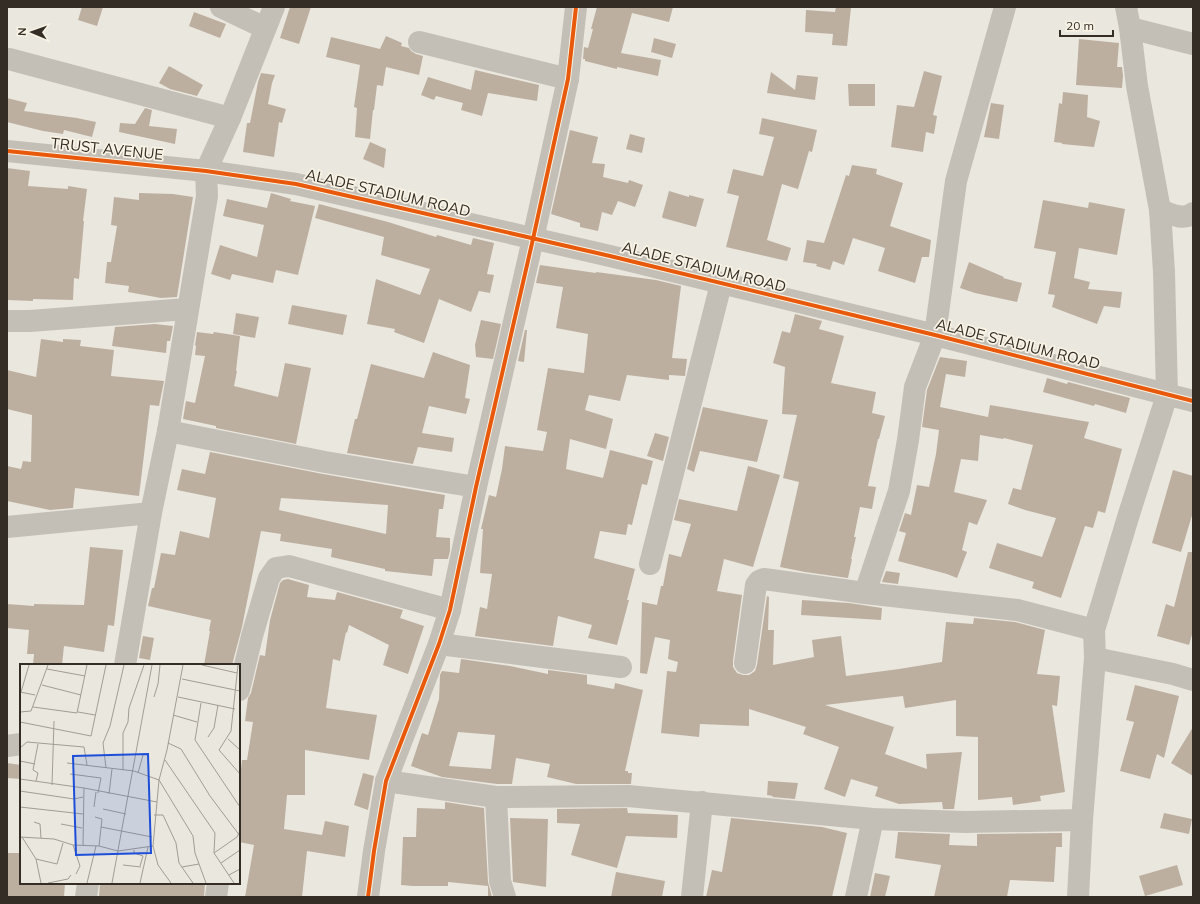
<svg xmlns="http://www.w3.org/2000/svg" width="1200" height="904" font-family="Mulish,sans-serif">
  <rect width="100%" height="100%" fill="#eae7de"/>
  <g fill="#bdafa0" fill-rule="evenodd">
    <path d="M82,7H103L97,26L78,20Z"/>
    <path d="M290,7H311L299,44L280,38Z"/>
    <path d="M597,7H673L669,22L632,13L621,53L661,60L658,76L617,67V69L585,61V59H583L584,47L588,48L593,29H591Z"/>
    <path d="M836,7H851L847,46L832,45L833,34L805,32L806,10L835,12Z"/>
    <path d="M194,12L226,24L220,38L189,26Z"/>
    <path d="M386,36L402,43L401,46L409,48L411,51L416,54L423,56L419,75L386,67L383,86L377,85L374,110H373L370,139L355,137L357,108L354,107L360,65L326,57L331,37L380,49Z"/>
    <path d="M654,38L676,44L672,58L651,52Z"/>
    <path d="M1079,39L1119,43L1117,67H1122L1123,76L1122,88L1076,85Z"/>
    <path d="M169,66L203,85L197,96L170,89L159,83Z"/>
    <path d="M475,70L539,85L537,101L488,93L482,116L461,110L463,103L436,96L434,100L421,95L428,77L471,90Z"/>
    <path d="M924,71L942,76L933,115L937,116L934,134L926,132L923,152L891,147L897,105L914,107Z"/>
    <path d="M771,72L795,90L797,75L818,77L815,100L767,93Z"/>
    <path d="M261,73L275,75L272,83L268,104L286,109L282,123L279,122L274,157L243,152L247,123H250L258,82Z"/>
    <path d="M848,84H875V106H849Z"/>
    <path d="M1063,92L1088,95L1087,117L1100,121L1094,147L1062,144V143L1054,142L1059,103L1062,104Z"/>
    <path d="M7,98L27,103L24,111L77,118L96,122L92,137L64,130L63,134L43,131L7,122Z"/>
    <path d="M991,103L1004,105L999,139L984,137Z"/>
    <path d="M145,108L152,110L149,126L177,129L175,144L119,132L120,123L135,124Z"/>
    <path d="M762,118L817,130L812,152L809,151L798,189L782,184L767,240L791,248L787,261L726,247L739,196L727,193L733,169L763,176L774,137L759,134Z"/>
    <path d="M570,130L598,137L592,163L605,164L603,177L628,183L629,180L643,185L635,207L618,201L612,215L602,212L598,231L580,227V223L551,214Z"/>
    <path d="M630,134L645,138L642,153L626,149Z"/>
    <path d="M370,142L386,149L384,168L363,159Z"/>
    <path d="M852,165L877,169L876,174L903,183L890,226L931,240L929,257H922L915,283L878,271L885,248L853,238L844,265L833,261L830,270L816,266L817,264L803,262L807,240L824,243L846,175L849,176Z"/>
    <path d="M7,168L30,171L28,186L68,189V186L87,189L83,221H84L79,279L74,278L73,300L33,299V301L7,300Z"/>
    <path d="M669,191L689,197V195L704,199L696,227L663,218L662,217Z"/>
    <path d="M139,193L173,194L193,197L177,297L161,298L128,292L129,286L105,283L107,262H111L117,226L111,225L114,197L139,200Z"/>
    <path d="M271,193L291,199L290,201L315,206L298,275L276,270L273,283L232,274L230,280L211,274L220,245L257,257L264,225L223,216L227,199L267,208Z"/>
    <path d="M1043,200L1088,208L1089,202L1125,209L1117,255L1079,248L1074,278L1090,282L1088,289L1122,292L1120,308L1104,306L1097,324L1052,307L1055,295L1048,294L1056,252L1034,248Z"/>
    <path d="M319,204L388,222L436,237L437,235L471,245L473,238L494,243L487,274L494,275L490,293L479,291L471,312L439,299L424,343L394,332L395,329L367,324L376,279L420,295L430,269L381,255L384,237L315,218Z"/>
    <path d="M969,262L1004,277L1003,278L1022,283L1017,302L975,293L960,288Z"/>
    <path d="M540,265L596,273V272L656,280L681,286L672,358L687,359L685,376L669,375V380L627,375L620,401L589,395L585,410L613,419L606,449L570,439L566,469L603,478L610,450L653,461L647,485L642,484L632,525L628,524L626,535L600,531L594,558L635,569L627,600H629L617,645L588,638L592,625L558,616L553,646L475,636L480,607L487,609L492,574L480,573L483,529H481L489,495L496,497L502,469L505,446L543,451L547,432L537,430L548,368L584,373L588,334L556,328L563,287L536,283Z"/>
    <path d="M292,305L347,315L343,335L288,324Z"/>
    <path d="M236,313L259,317L255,338L233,334Z"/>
    <path d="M795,314L822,321L819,329L844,336L831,383L876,392L872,413L885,416L879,439H878L868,486L876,487L872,509L860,507L854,537H856L851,559H852L848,578L805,572L780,567L799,482L783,478L797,415L782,414L785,367L773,363L782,331L790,333Z"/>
    <path d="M481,320L501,324L493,359L476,357L475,345Z"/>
    <path d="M155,324L173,326L170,341H167L166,353L112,346L115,327Z"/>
    <path d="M525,330H527L524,362L518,361Z"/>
    <path d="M197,332L213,334L214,332L240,336L236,371H237L234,386L278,397L285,363L311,368L296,444L216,428V426L183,419L186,401L195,403L205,356L195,355L196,346L195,345Z"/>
    <path d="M41,339L63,342V339L81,340L80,346L114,350L111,376L164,381L159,406L150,405L139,496L75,488L73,508L50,510L7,501V466L21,469L23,461L31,462L32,415L7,409V370L36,377Z"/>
    <path d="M433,352L470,365L465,398L470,399L466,414L429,406L422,433L454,438L452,452L418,447L413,464L347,453L355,419H357L371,364L424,378Z"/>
    <path d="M940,357L967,361L965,377L946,374L940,407L988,417L990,405L1089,422L1084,438L1122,449L1105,513L1098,511L1093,528L1085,526L1061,598L1032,588L1034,582L989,568L997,543L1042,557L1056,518L1025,510L1008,504L1013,488L1021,490L1033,445L1004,438L1003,439L980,435L978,461L961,459L954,492L987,500L977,525L969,522L962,550L967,552L957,578L947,574L898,561L906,533L899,531L905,513L911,515L917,485L929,487L936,454L939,430L922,427L927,390Z"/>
    <path d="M1047,378L1067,384L1068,382L1130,398L1126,413L1095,404L1094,406L1043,392Z"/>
    <path d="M703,407L768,420L757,462L700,451L694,472L687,469Z"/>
    <path d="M655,433L669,437L663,461L647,456Z"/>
    <path d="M210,452L323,474L445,495L443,509H439L436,537L450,538V551L448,559H434L432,576L385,571V569L331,557L332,549L280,541L281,534L261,531L242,627L232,665H204L210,631H209L211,620L148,606L152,588H154L161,553L175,555L180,531L209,538L216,498L177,490L182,469L205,474ZM281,498L388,505L386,534L279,510Z"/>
    <path d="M748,466L780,475L753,567L724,559L717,591L742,595L733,661V667L737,673L743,675H749L755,671L757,665L767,596L769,597L768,630H774L773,665L814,657L812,640L841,636L846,676L899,669L942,662L946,622L973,624L974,618L1015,622L1045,630L1037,674L1060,676L1057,706L1052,705L1065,792L1040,796L1041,801L1013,805L1012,797L978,800V737L956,736V700L905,708L903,696L825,705L894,727L885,754L927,769L926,754L962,752L954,809H943L942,802L899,804L875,796L878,787L851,779L845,797L824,789L839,747L803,734L806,727L749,709V726L700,724L699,737L661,733L667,671L676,672L678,662L668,659L670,640L655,637L647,674L640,673L642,602L657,605L661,586H663L669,554L681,557L691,524L674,520L679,499L737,511Z"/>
    <path d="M1173,470L1193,476V512L1181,552L1152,543Z"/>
    <path d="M90,547L123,550L114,626L108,625L104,652L64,646L62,665H33L34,654H27L29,630L7,628V604L34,606V604L84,605Z"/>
    <path d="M1188,552H1193V631L1189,645L1157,636L1166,604L1174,607Z"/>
    <path d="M886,571L900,573L898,584L882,582Z"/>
    <path d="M288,579L309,585L307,597L335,600L337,592L403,610L400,618L424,626L408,674L383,665L389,645L349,625L347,633L346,632L340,661L333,659L326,708L377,715L369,760L305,750V795H287L284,829L322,835L325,821L349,826L345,857L307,851L302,897H245L254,845L239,842V787L242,760H247L253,722L245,721L248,698L251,693L260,655L265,656L270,620L280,583L283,580Z"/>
    <path d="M802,600L849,603L882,608L881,620L801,615Z"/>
    <path d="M143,636L154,638L150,660L139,658Z"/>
    <path d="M461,659L510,666L548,674V670L587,675V684L614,689L615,683L643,690L625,771H628V773H632L631,784H576L547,777L550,764L516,758L512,784H497L442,777L411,766L422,733L428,735L439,699L440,675L442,671L459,673ZM458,732L495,735L491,769L449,766Z"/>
    <path d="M1135,685L1179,696L1164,758L1157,754L1150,779L1120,771L1134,722L1126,720Z"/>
    <path d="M1193,727V776L1171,763Z"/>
    <path d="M7,763L21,765V779L7,778Z"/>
    <path d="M363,773L374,776L368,810L354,805Z"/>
    <path d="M768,781L798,783L795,799L772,797L773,796L767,795Z"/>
    <path d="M445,802L484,808L488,882L492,897H488V886L448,882V886H413L401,885L403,837H416L417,808L445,809Z"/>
    <path d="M627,808L628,813L678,815L677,838L626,836L617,868L571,855L580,824L557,823V809Z"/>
    <path d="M1164,813L1192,819L1189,834L1160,828Z"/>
    <path d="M510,818L548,819L546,887L513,882Z"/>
    <path d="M731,818L822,827L847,833L832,897H706L712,870L722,872Z"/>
    <path d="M898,832L950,834L949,845L977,846V834L1062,833V847H1056L1054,882L1010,880L1007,897H934L941,865L895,858Z"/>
    <path d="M7,853H21V883H65L64,897H7Z"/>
    <path d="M1177,865L1183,885L1145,896L1139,876Z"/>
    <path d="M616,872L665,881L662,897H611Z"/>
    <path d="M875,873L890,876L885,897H870Z"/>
    <path d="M100,883H205L204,897H99Z"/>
  </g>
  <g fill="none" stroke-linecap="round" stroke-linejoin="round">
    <g stroke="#c3bfb7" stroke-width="22">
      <path d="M221,7L265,28"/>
      <path d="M1130,28L1193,44"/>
      <path d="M419,42L568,79"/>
      <path d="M9,59L230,118"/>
      <path d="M7,151L206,171L296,184L610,256L935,335L1193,401"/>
      <path d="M1160,210C1170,214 1184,221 1193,213"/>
      <path d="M7,321H30L187,309"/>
      <path d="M168,431L325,462L476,487"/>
      <path d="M7,527L151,513"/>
      <path d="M650,564L721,284"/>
      <path d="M865,593L899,491L908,440L915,387L935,335L956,181L1005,7"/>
      <path d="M439,644L621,667"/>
      <path d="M1095,658L1173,674L1193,680"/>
      <path d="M745,663L756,585L759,581L764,579L865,593L1017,610L1094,630"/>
      <path d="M125,665L151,513L168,431L207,196L206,171L230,118L274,7"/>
      <path d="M239,690L252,636L269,578L276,568L289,566L450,610"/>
      <path d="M7,746L21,744"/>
      <path d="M386,781L496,797L628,796L873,819L965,822L1082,820"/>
      <path d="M496,797L500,881L505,897"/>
      <path d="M86,897L88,883"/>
      <path d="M216,897L218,883"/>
      <path d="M368,897L374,851L386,781L439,644L450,610L476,487L533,239L568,79L576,7"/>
      <path d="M692,897L702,802"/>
      <path d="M856,897L873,819"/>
      <path d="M1078,897L1082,820L1095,658L1094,630L1129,514L1167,395L1164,272L1160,210L1137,86L1130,28L1126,7"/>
    </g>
    <defs>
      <g id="cycleway">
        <path d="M7,151L206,171L296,184L610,256L935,335L1193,401"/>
        <path d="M368,897L374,851L386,781L439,644L450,610L476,487L533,239L568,79L576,7"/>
      </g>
    </defs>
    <use href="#cycleway" stroke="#f8f3e4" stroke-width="6"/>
    <use href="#cycleway" stroke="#e8590c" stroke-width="4"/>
  </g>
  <g text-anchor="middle" stroke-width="3.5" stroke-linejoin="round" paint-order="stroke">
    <g font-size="15" fill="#332d26" stroke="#f8f3e4">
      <text transform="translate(107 149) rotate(6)" y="5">TRUST AVENUE</text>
      <text transform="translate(388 193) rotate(13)" y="5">ALADE STADIUM ROAD</text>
      <text transform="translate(704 267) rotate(14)" y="5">ALADE STADIUM ROAD</text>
      <text transform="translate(1018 344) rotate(14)" y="5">ALADE STADIUM ROAD</text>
    </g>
  </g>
  <g transform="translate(20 664)">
    <rect width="220" height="220" fill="#eae7de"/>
    <path fill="none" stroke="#a19d94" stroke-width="1" d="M182,1L217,9M218,1L211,67L199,86L220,110M27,5L65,12M162,15L220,27M22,21L61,31M0,28L15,31M1,28L9,1M134,33L138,20L140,1M158,33L215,45M181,39L175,76L220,143M13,43L57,49L67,1M0,48L11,47L28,1M58,48L75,51M153,51L177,58M0,58L71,72L86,1M188,73L194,64L198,41M208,75L220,86M148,79L161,85L190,132L220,172M0,84L7,78L64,83L67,101M145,96L195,169L194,189L214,219M0,97L15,100M47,99L114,107L139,116L173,172L175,189L186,219M86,104L83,79L90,62L104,1M103,106V69L108,58L109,44L124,1M118,109L123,91M50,110L81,114L78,129M0,115L64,124L137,138M16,117L18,109L13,106L18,80M32,121L34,57M0,127L54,135L63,133M89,130L92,105M0,143L63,150M74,143L76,128M83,145L106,150M134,151H143L156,179L159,199L173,219M75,153L82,155L79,182M14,158L20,160L21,174M41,160L62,164M81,163L132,173M0,173L34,175L53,181L79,182L98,187L133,182L138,201L151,219M2,173L16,195L37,200L43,179M53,181L60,202L56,210M63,181L64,124M133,182L139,116L147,86L163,1M114,186V189L123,192L120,202M194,189L217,173L220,167M16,195L21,219M201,199L220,186M103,201L121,203M162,203L179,200M209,211L220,205M28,219L48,215L51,211M67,219L76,182M92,219L132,1M120,219L128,183"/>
    <path fill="#1d4ed8" fill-opacity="0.15" stroke="#1d4ed8" stroke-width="2" d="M128,90L131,189L56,191L53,92Z"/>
    <rect width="220" height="220" fill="none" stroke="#332d26" stroke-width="2"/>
  </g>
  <rect width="1200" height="904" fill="none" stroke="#332d26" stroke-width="16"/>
  <g transform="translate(32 32) rotate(272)" stroke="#f8f3e4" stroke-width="3" paint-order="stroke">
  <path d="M0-3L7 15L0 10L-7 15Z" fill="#332d26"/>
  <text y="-6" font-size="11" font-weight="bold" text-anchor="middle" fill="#332d26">N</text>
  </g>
  <path d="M1060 30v6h53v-6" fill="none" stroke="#332d26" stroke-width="2"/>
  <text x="1066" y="30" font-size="12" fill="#332d26" stroke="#f8f3e4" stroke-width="3" paint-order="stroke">20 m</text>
</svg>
